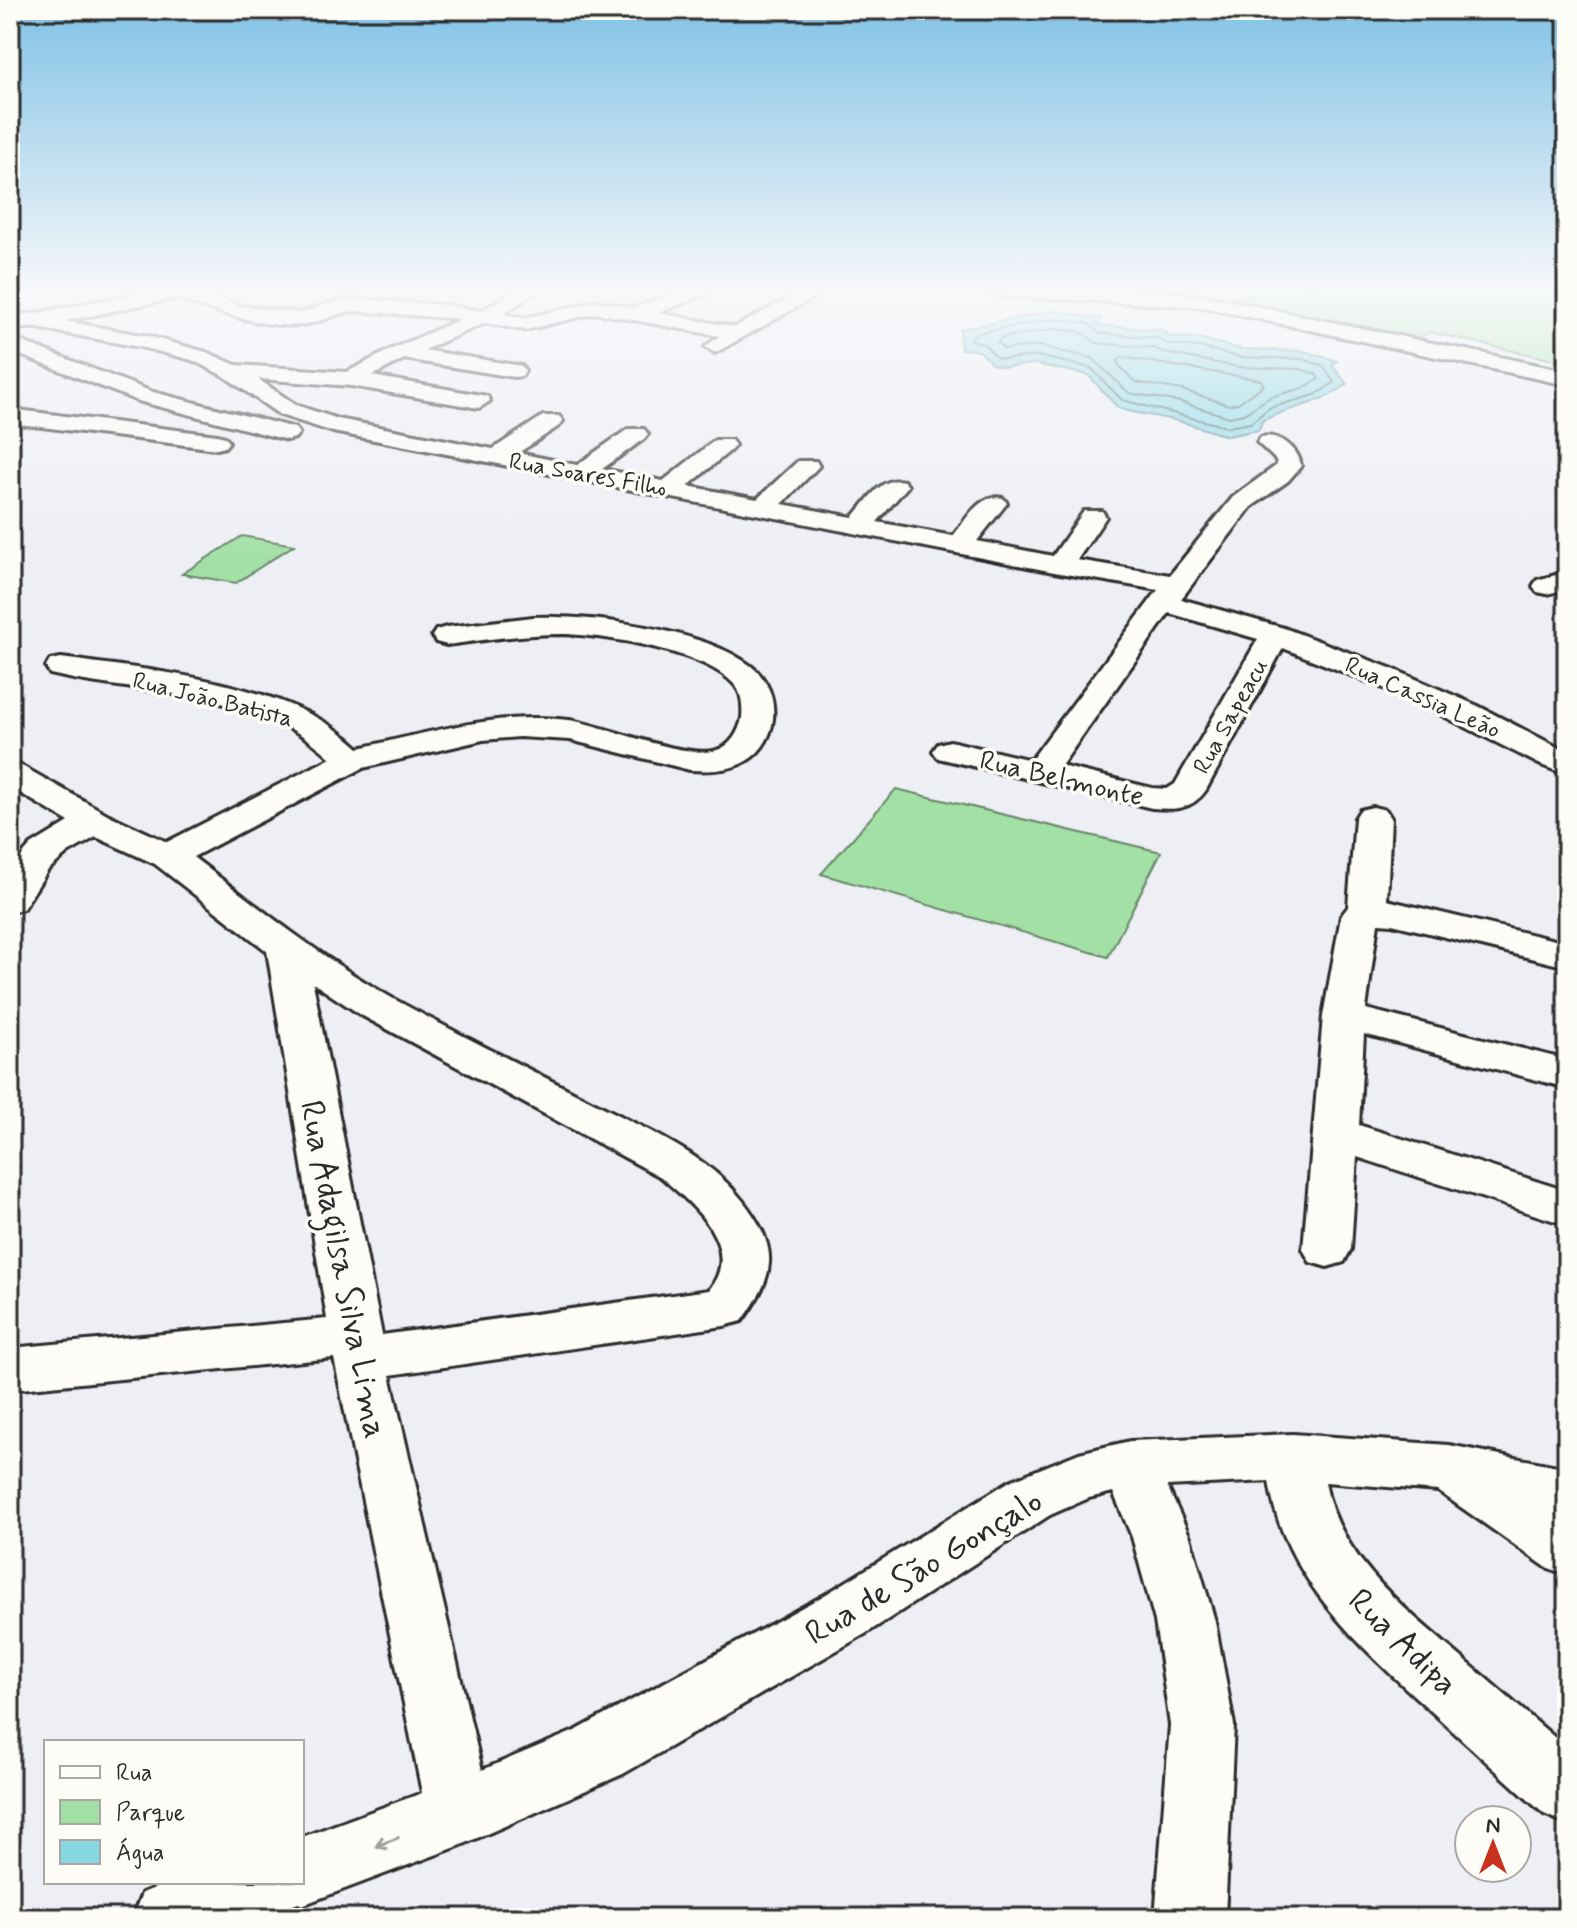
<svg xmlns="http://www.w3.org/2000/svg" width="1577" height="1928" font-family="Mynerve,sans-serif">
  <rect width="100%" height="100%" fill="#edeff5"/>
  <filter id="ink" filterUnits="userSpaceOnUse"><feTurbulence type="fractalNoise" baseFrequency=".0125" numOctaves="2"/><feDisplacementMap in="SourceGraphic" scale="16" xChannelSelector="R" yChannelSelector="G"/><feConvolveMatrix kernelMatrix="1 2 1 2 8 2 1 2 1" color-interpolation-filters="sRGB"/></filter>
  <g filter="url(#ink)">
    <g fill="#a3e0a6" stroke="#678668" stroke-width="2">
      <path d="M1260,289H1567V363L1429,332L1418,339L1218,300L1255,294Z"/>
      <path d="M242,536L294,545L236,583L182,574Z"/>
      <path d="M896,789L1161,852L1108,957L821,874Z"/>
    </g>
    <path fill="#88d7e4" stroke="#63929a" stroke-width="2" d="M1054,311L1102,319L1096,325L1163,330L1169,336L1201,339L1241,349L1304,351L1337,361L1332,365L1347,384C1322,405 1290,406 1262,421L1259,430L1227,436L1175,420L1127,411L1118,408L1088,375L1035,364L1004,367L992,364L980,351L961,349L960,329Z"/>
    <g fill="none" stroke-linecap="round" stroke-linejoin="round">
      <g stroke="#507075" stroke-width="2">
        <path d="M1054,319L1088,323L1099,333L1158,338L1167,344L1200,347L1239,357L1302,359L1324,366L1334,383L1315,395L1269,408L1251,423L1227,427L1122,400L1091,368L1037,356L1003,359L996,357L984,344L969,339L977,333Z"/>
        <path d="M1055,329L1081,332L1097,343L1154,348L1165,353L1239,367L1301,369L1316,374L1319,379L1303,388L1270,397L1244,414L1229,417L1180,402L1129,393L1092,358L1038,346L1004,349L998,343L1001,338Z"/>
        <path d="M1121,357L1261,380L1264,385L1238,403L1229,405L1182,390L1135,382L1117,363Z"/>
      </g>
      <defs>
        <g id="minor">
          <path d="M168,289H187L242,306L300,313L339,300L356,299L447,305L481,311L517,289H540L503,314L525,318L596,301L634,308L685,289H712L710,293L658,313L735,327L806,289H829L715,353L705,347L719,336L596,313L525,330L485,323L424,350L522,366L525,371L522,376L514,377L404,359L372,376L487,396L490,401L479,408L351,386L258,379L296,405L338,419L493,449L543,416H559L563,421L559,426L518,453L577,465L628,429H644L648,434L644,439L602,469L663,481L715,440H731L735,445L731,450L688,486L757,499L798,461H816L819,466L782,504L853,517C867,502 881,475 904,481L908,486L877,522L953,536C966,520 980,492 1003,498L1007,503L977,541L1053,556L1084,511H1102L1106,517L1077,560L1170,575L1233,497L1277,465L1276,460L1257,442L1261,437C1278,433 1299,448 1301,466L1288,481L1251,507L1181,599L1284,628L1393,669L1478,706L1567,752V775L1541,765L1406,697L1283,648L1206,790C1192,810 1174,810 1152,808L938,758L933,751L938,744L950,741L1031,760L1158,590L1054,572L333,432L280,415L224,376L192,360L145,348L32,327L22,321L32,315L147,336L206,352L236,365L347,372L394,348L461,319L356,311C337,312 321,323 302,325C262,329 207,308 169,296ZM1169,613L1258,639L1175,784L1167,789L1152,788L1061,766Z"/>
          <path d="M10,337L153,392L295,428L299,433L295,438L287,440L138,401L10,351Z"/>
          <path d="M10,409L217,435L225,437L229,442L225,447L217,449L10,423Z"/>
          <path d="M1567,572V589L1547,594L1537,592L1533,586L1537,580Z"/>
          <path d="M533,617C591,615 703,629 751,666C785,692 780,749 738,765C723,771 706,771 690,770L570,740L519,737L483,740L363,768L193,857C257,906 321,958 392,998C461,1036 533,1071 603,1107C653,1133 707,1155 743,1201C780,1249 776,1274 742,1321L724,1326L390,1375L482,1770L577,1730L823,1596L1010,1481L1079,1453L1130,1441L1293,1434L1449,1445L1567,1468V1516H1565L1567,1575L1546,1567L1438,1491L1325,1482C1339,1561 1411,1614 1468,1663C1501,1691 1534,1720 1567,1748V1824L1544,1814C1506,1780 1468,1745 1431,1711C1362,1648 1283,1579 1269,1481L1167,1486L1190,1537L1215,1621L1234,1725L1225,1918H1155L1170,1725L1155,1621L1132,1537L1113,1492L1089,1498L1050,1515L865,1634L623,1774L459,1846L302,1905L298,1903L267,1918H132L142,1893L170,1882H302V1837L422,1793L334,1358L10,1390V1348L327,1319L267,951L155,864L96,837L68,853L48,870L23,909L10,912V869L31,845L69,822L10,787V763L22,766L109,815L167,842L331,758C258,688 142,696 50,674L46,667L50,660L61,658C154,671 289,681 359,748C428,733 497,711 569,720C604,725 686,760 717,750C731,746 739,732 742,718C743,707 742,692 734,684C705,651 604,635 562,634C523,634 485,640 447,645L436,642L432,636L436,630L447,627ZM313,983L361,1015L661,1177C692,1204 744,1246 709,1290L382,1335Z"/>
          <path d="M1373,807L1386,810L1391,818L1387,900L1567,943V967L1392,924L1378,923L1366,1009L1567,1060V1088L1364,1034L1359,1125L1567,1191V1225L1357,1157L1351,1249L1344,1262L1327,1267L1310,1262L1303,1249L1323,1016L1341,916L1348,907L1355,818L1360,810Z"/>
        </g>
        <g id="tertiary">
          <path d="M158,289H200L190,295L32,328H10V314H32Z"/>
          <path d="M981,289H1105L1202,295L1567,371V385L1202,307L991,295Z"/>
        </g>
      </defs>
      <use href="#minor" stroke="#2b2b2b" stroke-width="6"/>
      <use href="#tertiary" stroke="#2b2b2b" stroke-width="6"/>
      <use href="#minor" fill="#fdfcf7" fill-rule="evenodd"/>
      <use href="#tertiary" fill="#fdfcf7" fill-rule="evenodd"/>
    </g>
    <defs><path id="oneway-shaft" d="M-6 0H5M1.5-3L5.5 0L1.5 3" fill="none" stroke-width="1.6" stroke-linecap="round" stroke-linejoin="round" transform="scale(2)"/></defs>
    <use stroke="#9e9e9b" href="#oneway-shaft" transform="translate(387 1842) rotate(159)"/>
  </g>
  <linearGradient id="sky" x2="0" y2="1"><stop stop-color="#81c2e6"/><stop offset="0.52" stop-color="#f7f8fa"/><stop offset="1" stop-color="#f7f8fa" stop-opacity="0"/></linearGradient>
  <rect width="1577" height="559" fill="url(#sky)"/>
  <g text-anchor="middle" stroke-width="7" stroke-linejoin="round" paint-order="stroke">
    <g font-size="24" fill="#2b2b2b" stroke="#fdfcf7">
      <text transform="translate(588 474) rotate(10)" y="8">Rua Soares Filho</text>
      <text transform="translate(1423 697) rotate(24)" y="8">Rua Cassia Leão</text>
      <text transform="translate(213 699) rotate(14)" y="8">Rua João Batista</text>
      <text transform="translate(1230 716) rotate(-61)" y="8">Rua Sapeacu</text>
    </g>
    <g font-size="28" fill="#2b2b2b" stroke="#fdfcf7">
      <text transform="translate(1062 777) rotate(13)" y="10">Rua Belmonte</text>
    </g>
    <g font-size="34" fill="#2b2b2b" stroke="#fdfcf7">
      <text transform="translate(345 1269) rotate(79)" y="12">Rua Adagilsa Silva Lima</text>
      <text transform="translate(923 1566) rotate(-31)" y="12">Rua de São Gonçalo</text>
      <text transform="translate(1404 1641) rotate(44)" y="12">Rua Adipa</text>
    </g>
  </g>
  <rect width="1577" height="1928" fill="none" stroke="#fdfcf7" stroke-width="40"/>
  <rect x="20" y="20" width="1537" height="1888" fill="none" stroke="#2b2b2b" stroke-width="3" filter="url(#ink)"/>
  <rect x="44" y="1740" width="260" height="144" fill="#fdfcf7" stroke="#a9a8a5" stroke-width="2"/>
  <rect x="60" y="1766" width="40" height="12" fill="#fdfcf7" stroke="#a9a8a5" stroke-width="2"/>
  <text x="116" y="1780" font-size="24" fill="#2b2b2b">Rua</text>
  <rect x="60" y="1800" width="40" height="24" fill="#a3e0a6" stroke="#a9a8a5" stroke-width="2"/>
  <text x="116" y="1820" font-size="24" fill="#2b2b2b">Parque</text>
  <rect x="60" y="1840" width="40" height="24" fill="#88d7e4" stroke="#a9a8a5" stroke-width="2"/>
  <text x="116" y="1860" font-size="24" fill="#2b2b2b">Água</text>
  <g transform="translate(1493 1844)"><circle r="38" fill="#fdfcf7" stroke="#a9a8a5" stroke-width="2"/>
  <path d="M0-6L14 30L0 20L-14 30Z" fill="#c8321e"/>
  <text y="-12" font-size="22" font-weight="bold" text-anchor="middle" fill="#2b2b2b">N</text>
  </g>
</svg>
